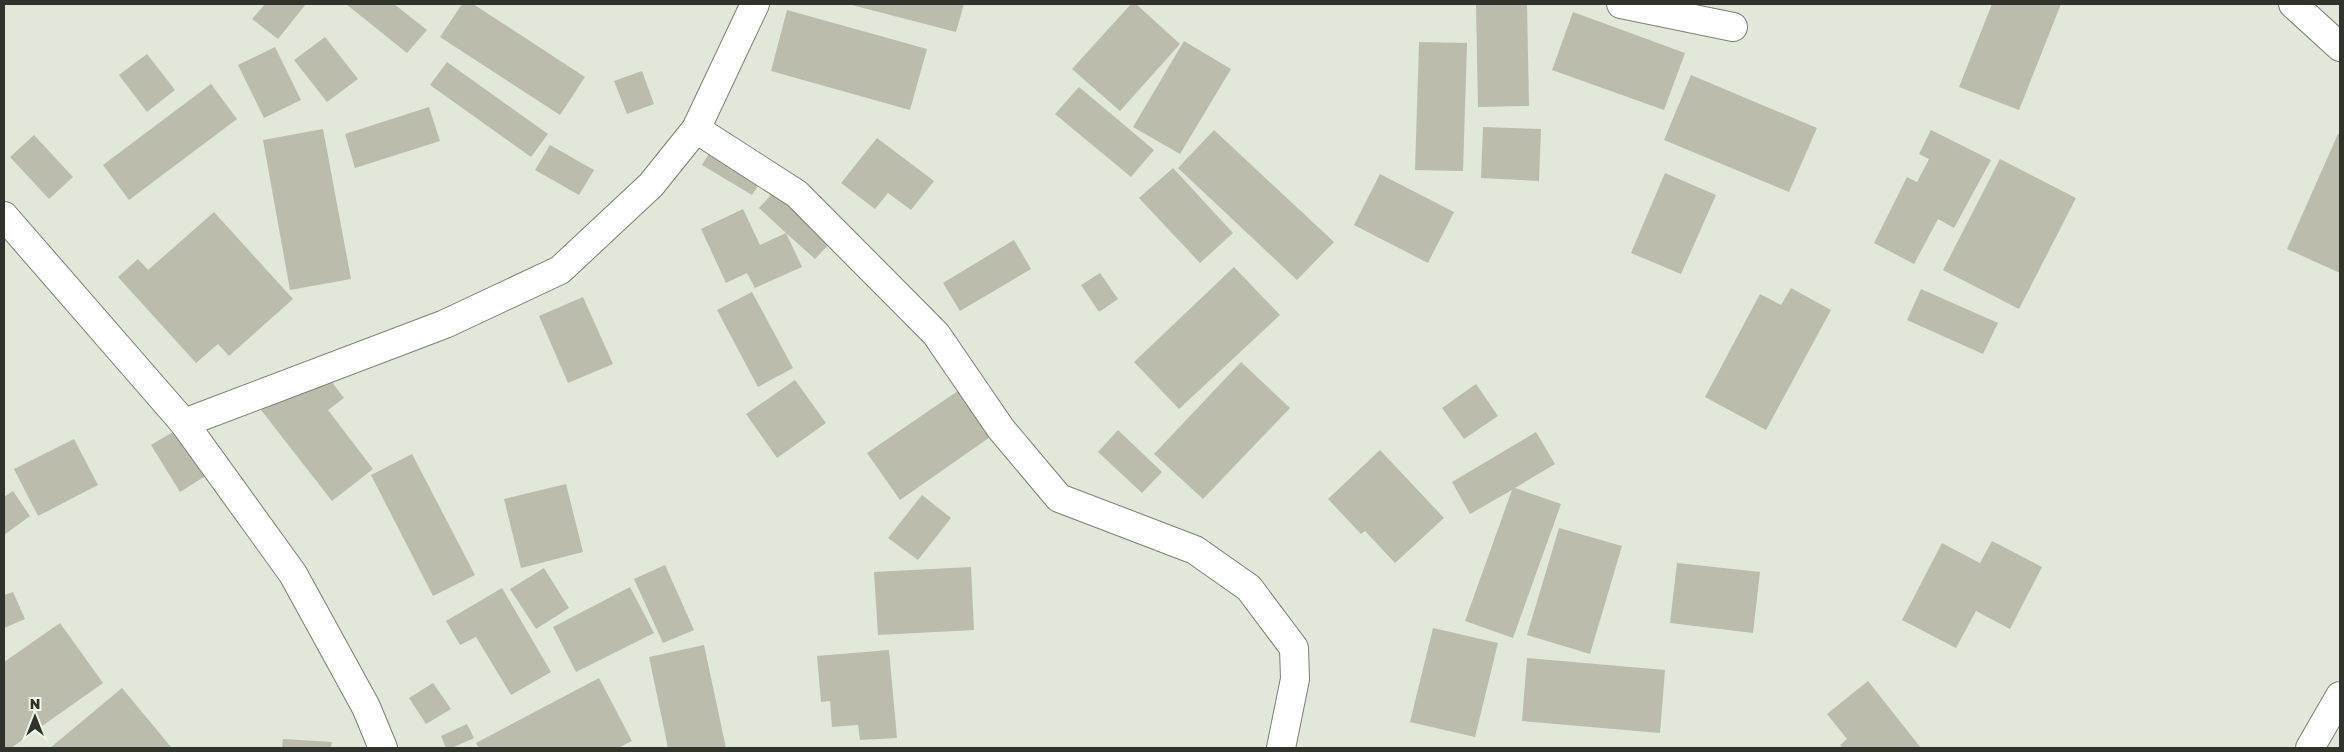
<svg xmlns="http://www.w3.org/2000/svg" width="2344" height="752" font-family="'Golos Text',sans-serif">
  <rect width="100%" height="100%" fill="#e1e8d9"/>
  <g fill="#bbbcac">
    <path d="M265,4H306L278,39L252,19Z"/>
    <path d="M346,4H394L427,30L407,53Z"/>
    <path d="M462,4H473L585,77L560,115L440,37Z"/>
    <path d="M848,4H964L956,32Z"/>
    <path d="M1131,4H1136L1180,44L1120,111L1072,69Z"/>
    <path d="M1476,4H1527L1529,106L1478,107Z"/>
    <path d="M1992,4H2061L2019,110L1959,87Z"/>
    <path d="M787,10L927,49L910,110L771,71Z"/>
    <path d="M1573,12L1685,53L1664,110L1552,70Z"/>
    <path d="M325,37L358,79L327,102L294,60Z"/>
    <path d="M1184,41L1231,69L1180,154L1133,127Z"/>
    <path d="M1419,42L1467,43L1463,171L1415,170Z"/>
    <path d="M275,47L301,100L264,118L238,65Z"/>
    <path d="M147,54L175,90L147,112L119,75Z"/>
    <path d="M447,62L548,134L531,157L430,85Z"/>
    <path d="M642,71L654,104L627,114L614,81Z"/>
    <path d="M1691,75L1817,128L1789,192L1664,140Z"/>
    <path d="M211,84L237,119L129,200L103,165Z"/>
    <path d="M1079,87L1154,150L1131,177L1055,114Z"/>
    <path d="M429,107L440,141L355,168L345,134Z"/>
    <path d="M1483,127L1541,129L1539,181L1481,178Z"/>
    <path d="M323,129L351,279L290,290L263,140Z"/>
    <path d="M1214,130L1334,242L1297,280L1178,168Z"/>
    <path d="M1931,130L1991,160L1954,228L1938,219L1914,264L1874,243L1907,177L1917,182L1929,159L1919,154Z"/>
    <path d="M722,132L773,162L752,195L702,165Z"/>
    <path d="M2338,134L2340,135V273L2287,249Z"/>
    <path d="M34,135L73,177L49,199L10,157Z"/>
    <path d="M877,138L934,181L911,210L888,193L875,209L841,183Z"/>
    <path d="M550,145L594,170L579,195L535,170Z"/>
    <path d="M2000,159L2076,198L2019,309L1943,270Z"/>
    <path d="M1173,168L1233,233L1200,263L1139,198Z"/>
    <path d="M1665,173L1716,195L1681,274L1631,253Z"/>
    <path d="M790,174L846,226L815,259L786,233L802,267L755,288L747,273L726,283L701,229L743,209L760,245L786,233L759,208Z"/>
    <path d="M1380,174L1454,212L1428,263L1354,225Z"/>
    <path d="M214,212L293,299L229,356L218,344L196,363L118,277L138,259L148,270Z"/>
    <path d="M1014,240L1031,269L960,311L943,283Z"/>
    <path d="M1234,267L1280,315L1179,409L1134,362Z"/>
    <path d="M1100,273L1118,299L1099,312L1081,285Z"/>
    <path d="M1791,288L1831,310L1766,430L1705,397L1760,294L1781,305Z"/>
    <path d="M1921,289L1998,323L1983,354L1907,320Z"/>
    <path d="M752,292L793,368L758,387L717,310Z"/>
    <path d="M583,297L613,364L568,383L539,316Z"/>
    <path d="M1241,362L1290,408L1203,499L1154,454Z"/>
    <path d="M319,365L344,398L328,410L373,469L332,501L261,410Z"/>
    <path d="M795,380L826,423L777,458L746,414Z"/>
    <path d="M971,382L1003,428L900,500L867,453Z"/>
    <path d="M1476,384L1498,416L1464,439L1442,408Z"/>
    <path d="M178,429L207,475L180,492L151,445Z"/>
    <path d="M1118,430L1162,472L1142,493L1098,452Z"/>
    <path d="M1536,432L1555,464L1515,488L1561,504L1513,638L1465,621L1512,490L1470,514L1452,482Z"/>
    <path d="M74,439L98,485L38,516L14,469Z"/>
    <path d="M1380,450L1444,518L1395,563L1365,531L1361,534L1328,499Z"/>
    <path d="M412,454L475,575L433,596L371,475Z"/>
    <path d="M566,484L583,552L521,568L504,499Z"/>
    <path d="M13,491L30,516L4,535V497Z"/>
    <path d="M922,495L951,518L918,560L888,538Z"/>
    <path d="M1559,528L1622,546L1590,654L1527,635Z"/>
    <path d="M1992,541L2042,567L2010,629L1976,611L1956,648L1902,620L1942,543L1980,563Z"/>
    <path d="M1677,563L1760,572L1753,633L1670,623Z"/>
    <path d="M665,565L694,630L663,643L634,579Z"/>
    <path d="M971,567L974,630L878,635L874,572Z"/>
    <path d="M544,568L569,608L536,629L510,589Z"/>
    <path d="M630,587L654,633L576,672L553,627Z"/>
    <path d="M502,588L551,672L511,695L476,637L460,645L446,621Z"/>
    <path d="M13,592L25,619L4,628V595Z"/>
    <path d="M60,623L103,683L11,748H4V662Z"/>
    <path d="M1433,628L1498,643L1475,737L1410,722Z"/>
    <path d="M704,645L726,748H668L649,657Z"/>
    <path d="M889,650L897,738L860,740L858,725L832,727L830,701L821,702L817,656Z"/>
    <path d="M1527,658L1665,670L1660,733L1522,721Z"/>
    <path d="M599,678L632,741L618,748H479L476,743Z"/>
    <path d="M1868,681L1921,748H1842L1840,745L1847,739L1827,714Z"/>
    <path d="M433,683L451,709L426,724L409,698Z"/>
    <path d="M122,688L171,747L50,748Z"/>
    <path d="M467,724L474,738L452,748H446L441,736Z"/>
    <path d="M283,739L332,742L331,748H282Z"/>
  </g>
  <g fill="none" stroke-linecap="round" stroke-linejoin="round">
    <defs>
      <g id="minor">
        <path d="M1621,4L1733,27"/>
        <path d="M2293,4L2340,47"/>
        <path d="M696,129L797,194L936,334L1001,429L1059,498L1195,550L1249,588L1294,648L1295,679L1281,748"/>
        <path d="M184,423L445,324L560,270L651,185L696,129L755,4"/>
        <path d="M2310,748L2340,696"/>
      </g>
      <path id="tertiary" d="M4,216L184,423L293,574L366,707L383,748"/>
    </defs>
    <use href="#minor" stroke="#7a8072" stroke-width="30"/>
    <use href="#tertiary" stroke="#7a8072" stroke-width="30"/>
    <use href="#minor" stroke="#fff" stroke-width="28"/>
    <use href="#tertiary" stroke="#fff" stroke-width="28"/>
  </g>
  <rect width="2344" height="752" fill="none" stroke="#30322c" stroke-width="10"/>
  <g transform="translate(35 717)" stroke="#eef6e6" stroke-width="4" paint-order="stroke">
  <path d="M0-4L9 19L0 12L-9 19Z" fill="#30322c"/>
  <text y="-8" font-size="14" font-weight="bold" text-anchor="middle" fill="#30322c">N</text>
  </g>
</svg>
